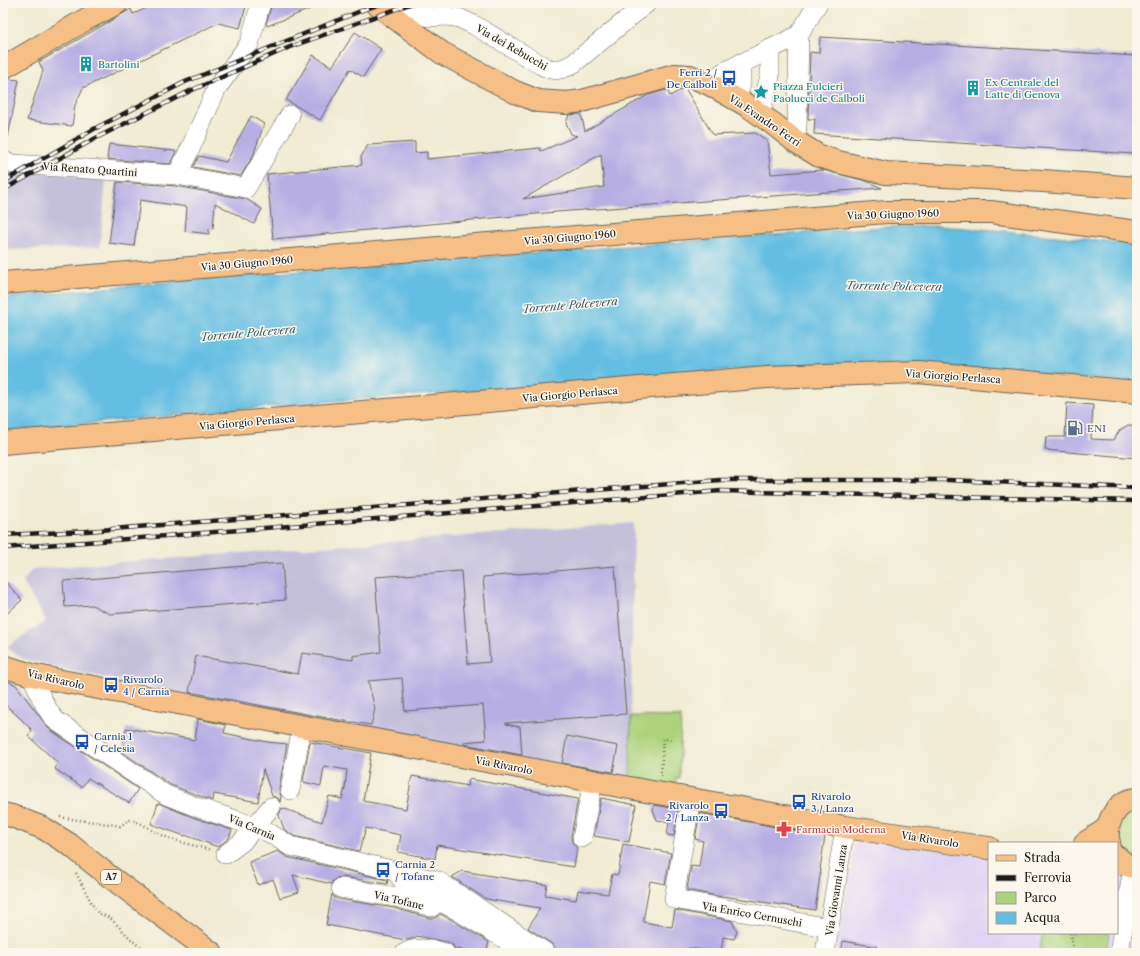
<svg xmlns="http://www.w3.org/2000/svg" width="1140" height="956" font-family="'Libre Caslon Text',serif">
  <rect width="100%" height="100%" fill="#fbf7ec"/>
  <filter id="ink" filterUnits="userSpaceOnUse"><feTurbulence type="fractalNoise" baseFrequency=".025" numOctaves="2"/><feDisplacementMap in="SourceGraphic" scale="8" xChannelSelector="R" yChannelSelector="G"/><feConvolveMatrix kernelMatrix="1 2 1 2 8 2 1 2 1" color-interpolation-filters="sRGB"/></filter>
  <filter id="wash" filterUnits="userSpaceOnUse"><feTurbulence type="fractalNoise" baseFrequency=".012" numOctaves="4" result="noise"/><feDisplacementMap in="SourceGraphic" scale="16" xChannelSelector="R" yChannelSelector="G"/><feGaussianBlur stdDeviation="0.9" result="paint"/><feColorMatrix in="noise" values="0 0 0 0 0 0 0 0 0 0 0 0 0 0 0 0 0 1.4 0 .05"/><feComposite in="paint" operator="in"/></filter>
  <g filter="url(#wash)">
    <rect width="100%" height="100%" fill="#f0ebd2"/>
    <path fill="#e0d4f4" d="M857,837L989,857V933H1117V876L1137,879V953H836Z"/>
    <g fill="#c4c0db">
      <path d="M3,166L106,180L100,247L3,250Z"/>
      <path d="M634,523L630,783L458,747L51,667L24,659L6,647L46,621L23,582L32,569Z"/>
    </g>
    <g fill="#acd27b" stroke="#64774c">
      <path d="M631,716L681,717L679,778H676L675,789L630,783Z"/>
      <path d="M1137,801V864L1118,853L1112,822Z"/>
      <path d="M1043,933H1109L1106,953H1039Z"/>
    </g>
    <path fill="#64bee2" stroke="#406d7f" d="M937,226L993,230L1137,244V383L916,364H835L750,368L544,386L331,401L3,431V298L177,281L414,262L882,227Z"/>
    <g id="blocks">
      <g fill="#b7afe4" fill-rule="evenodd">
        <path d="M159,3H247L240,28L218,23L83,88L75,105L72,126L27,120L43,71L39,62L131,9L133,14Z"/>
        <path d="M272,3H323V4L267,26L266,24Z"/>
        <path d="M355,32L381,49L363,77L350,69L320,120L286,100L313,55L332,67Z"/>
        <path d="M820,37L1137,56V127L1135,154L814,134L815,119H808L810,52L819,53Z"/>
        <path d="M10,79L19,80L8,137L3,136V95L6,80Z"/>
        <path d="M684,88H685L713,135L755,133L767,140L771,174L823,170L866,181L882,188L556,212L273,239L267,174L362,165L361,157L368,145L415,142V153L427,152V159L540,148L541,151L577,136L571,134L566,123L569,115L581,114L585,131L648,95L667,90L670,96ZM601,154L604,187L523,199Z"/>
        <path d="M251,116L264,124L253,156L241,176L193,167L199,156L226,162Z"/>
        <path d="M109,144L174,151L176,152L170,164L107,159Z"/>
        <path d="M117,182L176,186L246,199L262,209L254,224L215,203L213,229L209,228V234L185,231L187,207L140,200L134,246L109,243Z"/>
        <path d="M1067,403L1093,405L1091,439L1113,440L1120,430L1128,425L1137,426V458L1045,450L1046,437H1065Z"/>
        <path d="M282,563L285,600L110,614L92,605L65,607L63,581Z"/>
        <path d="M615,566L626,714L506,723V724L520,727L522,755L464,744V742L486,740L483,705L405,711L402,678L368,681L375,709L371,725L339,720L189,692L196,656L298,674L302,653L353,660V656L381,652L375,577L461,571L468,664L490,662L483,577Z"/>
        <path d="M3,579L22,600L3,617Z"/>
        <path d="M3,679L16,685L49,729L138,789L129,803L88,778L82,787L55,769L58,763L28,736L32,730L19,717L3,703Z"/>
        <path d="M198,719L226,725L224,733L267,742L287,744L279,788L280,793L281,796L280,802L278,798L272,796L263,769L258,802L214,794L213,801L171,785L122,752L126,728L195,740Z"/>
        <path d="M567,736L618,746L613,772L562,763Z"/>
        <path d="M310,742L371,753L363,801L406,809L412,776L468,786L469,779L578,799L571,836L572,842L575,846L577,848L574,867L437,845L435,859L398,852L401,835L366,828L359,851L294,836L284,829L279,815L282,808L322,822L329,796L342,799L345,788L347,770L324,766L321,786L303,782Z"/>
        <path d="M601,798L636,805L629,842L594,836Z"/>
        <path d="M158,803L195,818L232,830L229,838L218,847L185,835V836L151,824Z"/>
        <path d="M654,805L678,809L674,836L667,835L669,822L657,820L653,810Z"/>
        <path d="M700,813L825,836L820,869H821L815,910L723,896V897L687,890L691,866L699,867L703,841L695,839Z"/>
        <path d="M623,844L671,853L665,884L650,881L643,922L672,927L675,910L732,921L737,932L734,939L723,937L721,952L688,948L686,953H563L556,949L552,944L528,928L540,908L486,899L452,877L462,871L547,885L545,895L576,900L578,890L608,894L612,874L618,875Z"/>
        <path d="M278,851L287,857L388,880L387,884L342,877L337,878L333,881L331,884L293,875L299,892L280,898L273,879L258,885L249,862Z"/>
        <path d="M332,894L334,897L339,899L394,908L429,918H435L440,914L452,920L489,942L486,953H473L454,948L453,945L448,942L416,936L415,938L406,940L326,925Z"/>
        <path d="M843,941L878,947V953H841Z"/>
      </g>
    </g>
  </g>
  <g filter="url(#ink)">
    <use href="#blocks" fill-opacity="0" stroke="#66645c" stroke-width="1"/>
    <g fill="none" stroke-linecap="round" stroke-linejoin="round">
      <defs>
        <g id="minor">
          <path d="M408,3L425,16L429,17L447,16L459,18L474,25L541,65C554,72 561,71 574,63L647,3"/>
          <path d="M711,85L722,73L799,35"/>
          <path d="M737,99L741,84V63"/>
          <path d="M760,114L770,76V49"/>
          <path d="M795,141L797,127L799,35L818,3"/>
          <path d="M3,161L13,164L177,175L246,188L290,115"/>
          <path d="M177,175L191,147L217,88L249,44L261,3"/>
          <path d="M32,675C38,691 44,706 55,720L166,795L199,808L236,820L268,832L290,846L438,881L546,953"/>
          <path d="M290,790L302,727"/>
          <path d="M691,799L674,899L829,928"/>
          <path d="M582,838L593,781"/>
          <path d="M226,854L242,842L271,807"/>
          <path d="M397,873L406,885L457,910L505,939L512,946L514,953"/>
          <path d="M341,888L396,897L432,907"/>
          <path d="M405,953C417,946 432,949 445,953"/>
          <path d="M825,953L845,827"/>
          <path d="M1119,953L1133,867"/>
        </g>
        <g id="major">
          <path d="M375,3L442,53L515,92L538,101L567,103L582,101L674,75L690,76L711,85L748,106L772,123L795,141L819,156L838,162L886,173L1043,181L1137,188"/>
          <path d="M3,68L90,17L117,3"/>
          <path d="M3,283L887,212H991L1137,232"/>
          <path d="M3,443L767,377L918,372L1137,392"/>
          <path d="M3,666L32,675L56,680L635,789L845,827L989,848"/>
          <path d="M1085,843L1108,828"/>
          <path d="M1109,843C1104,823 1116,801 1137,799"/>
          <path d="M1117,857L1126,865L1137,868"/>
        </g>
        <path id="highway" d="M3,814L12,816L43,828L69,844L109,876L212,953"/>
      </defs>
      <use href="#minor" stroke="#66645c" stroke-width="20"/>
      <use href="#major" stroke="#66645c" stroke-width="24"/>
      <use href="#highway" stroke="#66645c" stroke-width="24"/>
      <g stroke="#66645c" stroke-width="2.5" stroke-dasharray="1 3" stroke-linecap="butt">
        <path d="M661,776L663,739L674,740"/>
        <path d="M60,817C80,821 100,822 120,826L129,820C139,821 148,828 157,833C174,841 193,845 211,850"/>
        <path d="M76,873L92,904L98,913L110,918L136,944L146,949L149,953"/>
        <path d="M1071,933L1073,953"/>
        <path d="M1074,933H1077"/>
      </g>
      <use href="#minor" stroke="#fff" stroke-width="19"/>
      <use href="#major" stroke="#f5bf86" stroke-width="22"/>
      <use href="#highway" stroke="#f5bf86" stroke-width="22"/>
      <defs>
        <g id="rail">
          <path d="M3,182L94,129L185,82L368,8L384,3"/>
          <path d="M3,190L96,138L190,91L290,47L413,3"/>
          <path d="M3,535L87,531L720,480H948L1137,488"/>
          <path d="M3,548L141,538L721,491L946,497L1137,501"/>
        </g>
      </defs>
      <use href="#rail" stroke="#1c1c1c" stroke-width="4.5"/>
      <use href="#rail" stroke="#fbf7ec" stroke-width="3" stroke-dasharray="9" stroke-linecap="butt"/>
    </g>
  </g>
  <defs>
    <symbol id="building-bare" viewBox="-9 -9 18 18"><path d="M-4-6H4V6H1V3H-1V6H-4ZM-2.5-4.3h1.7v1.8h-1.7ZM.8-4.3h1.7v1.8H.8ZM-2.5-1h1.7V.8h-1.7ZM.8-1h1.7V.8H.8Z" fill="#0f9aa8" stroke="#fbf7ec" stroke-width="2.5" paint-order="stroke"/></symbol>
    <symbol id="bus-bare" viewBox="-9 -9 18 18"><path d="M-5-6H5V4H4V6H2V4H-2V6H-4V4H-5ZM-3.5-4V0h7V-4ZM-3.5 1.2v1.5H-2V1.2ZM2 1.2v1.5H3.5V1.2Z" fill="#1a4fb4" stroke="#fbf7ec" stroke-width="2.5" paint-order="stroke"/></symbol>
    <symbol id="sight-bare" viewBox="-9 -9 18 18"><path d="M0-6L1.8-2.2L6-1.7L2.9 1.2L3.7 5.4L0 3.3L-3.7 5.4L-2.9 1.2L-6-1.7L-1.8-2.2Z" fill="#0f9aa8" stroke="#fbf7ec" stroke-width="2.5" paint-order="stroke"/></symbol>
    <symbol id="fuel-bare" viewBox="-9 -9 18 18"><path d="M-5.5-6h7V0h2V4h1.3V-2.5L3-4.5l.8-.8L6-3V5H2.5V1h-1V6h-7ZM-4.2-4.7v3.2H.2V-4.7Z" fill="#5c6f8a" stroke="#fbf7ec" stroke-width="2.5" paint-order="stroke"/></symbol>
    <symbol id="pharmacy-bare" viewBox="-9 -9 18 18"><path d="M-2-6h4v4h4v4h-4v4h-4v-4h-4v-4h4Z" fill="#e0444e" stroke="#fbf7ec" stroke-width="2.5" paint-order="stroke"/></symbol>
  </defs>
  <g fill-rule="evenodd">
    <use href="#building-bare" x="75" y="53" width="22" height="22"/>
    <use href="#bus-bare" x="718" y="67" width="22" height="22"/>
    <use href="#building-bare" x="962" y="77" width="22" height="22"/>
    <use href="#sight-bare" x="750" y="81" width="22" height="22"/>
    <use href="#fuel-bare" x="1064" y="417" width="22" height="22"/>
    <use href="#bus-bare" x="100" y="674" width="22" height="22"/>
    <use href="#bus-bare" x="71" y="731" width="22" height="22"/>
    <use href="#bus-bare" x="788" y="791" width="22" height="22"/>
    <use href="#bus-bare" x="710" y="800" width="22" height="22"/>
    <use href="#pharmacy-bare" x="773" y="818" width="22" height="22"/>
    <use href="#bus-bare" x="372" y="859" width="22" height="22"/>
  </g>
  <g text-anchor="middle" stroke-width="3" stroke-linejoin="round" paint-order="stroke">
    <rect fill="#fbf7ec" stroke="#5f5e5a" stroke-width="1" x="101" y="870" width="20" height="14" rx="3"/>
    <g font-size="9" font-weight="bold" fill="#1c1c1c">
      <text x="111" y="880">A7</text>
    </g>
    <g font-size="10" fill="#1c1c1c" stroke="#fbf7ec">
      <text transform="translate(512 47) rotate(30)" y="4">Via dei Rebucchi</text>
      <text transform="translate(765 120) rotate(34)" y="4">Via Evandro Ferri</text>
      <text transform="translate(90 169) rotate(4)" y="4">Via Renato Quartini</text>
      <text transform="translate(893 214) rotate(-2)" y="4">Via 30 Giugno 1960</text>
      <text transform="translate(570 237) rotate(-5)" y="4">Via 30 Giugno 1960</text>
      <text transform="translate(247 263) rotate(-5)" y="4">Via 30 Giugno 1960</text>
      <text transform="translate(953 376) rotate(4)" y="4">Via Giorgio Perlasca</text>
      <text transform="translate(570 394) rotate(-5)" y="4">Via Giorgio Perlasca</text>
      <text transform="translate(247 422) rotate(-5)" y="4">Via Giorgio Perlasca</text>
      <text transform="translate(56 679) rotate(13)" y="4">Via Rivarolo</text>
      <text transform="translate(504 765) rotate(11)" y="4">Via Rivarolo</text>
      <text transform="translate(252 827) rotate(23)" y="4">Via Carnia</text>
      <text transform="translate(930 839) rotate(9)" y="4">Via Rivarolo</text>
      <text transform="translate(836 890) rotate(-81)" y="4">Via Giovanni Lanza</text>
      <text transform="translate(399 900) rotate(13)" y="4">Via Tofane</text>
      <text transform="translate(752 914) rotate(10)" y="4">Via Enrico Cernuschi</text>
    </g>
    <g font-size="10" fill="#0d838f" stroke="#fbf7ec" text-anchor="start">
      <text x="98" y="68">Bartolini</text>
      <text x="985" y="86">Ex Centrale del<tspan x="985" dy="12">Latte di Genova</tspan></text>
      <text x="773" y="90">Piazza Fulcieri<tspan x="773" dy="12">Paolucci de Calboli</tspan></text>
    </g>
    <g font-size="10" fill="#164399" stroke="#fbf7ec" text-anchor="start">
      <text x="717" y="76" text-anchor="end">Ferri 2 /<tspan x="717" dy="12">De Calboli</tspan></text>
      <text x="123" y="683">Rivarolo<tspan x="123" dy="12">4 / Carnia</tspan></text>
      <text x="94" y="740">Carnia 1<tspan x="94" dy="12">/ Celesia</tspan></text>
      <text x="811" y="800">Rivarolo<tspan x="811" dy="12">3 / Lanza</tspan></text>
      <text x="709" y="809" text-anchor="end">Rivarolo<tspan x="709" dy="12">2 / Lanza</tspan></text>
      <text x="395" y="868">Carnia 2<tspan x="395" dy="12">/ Tofane</tspan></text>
    </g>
    <g font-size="10" fill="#4e5e75" stroke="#fbf7ec" text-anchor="start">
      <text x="1087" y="432">ENI</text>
    </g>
    <g font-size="10" fill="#be3a42" stroke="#fbf7ec" text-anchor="start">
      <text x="796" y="833">Farmacia Moderna</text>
    </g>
    <g font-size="11" font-style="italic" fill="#395d6b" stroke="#fbf7ec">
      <text transform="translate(894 286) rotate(1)" y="4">Torrente Polcevera</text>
      <text transform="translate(570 305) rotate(-5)" y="4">Torrente Polcevera</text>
      <text transform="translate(248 333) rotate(-5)" y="4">Torrente Polcevera</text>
    </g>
  </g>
  <rect width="1140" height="956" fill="none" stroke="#fbf7ec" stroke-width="16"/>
  <rect x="988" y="842" width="130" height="92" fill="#fbf7ec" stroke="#a29f99"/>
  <rect x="996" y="855" width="20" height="6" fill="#f5bf86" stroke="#a29f99"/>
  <text x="1024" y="862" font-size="12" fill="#1c1c1c">Strada</text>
  <rect x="996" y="875" width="20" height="6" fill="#1c1c1c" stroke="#a29f99"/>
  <text x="1024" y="882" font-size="12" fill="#1c1c1c">Ferrovia</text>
  <rect x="996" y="892" width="20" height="12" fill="#acd27b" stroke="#a29f99"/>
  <text x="1024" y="902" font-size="12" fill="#1c1c1c">Parco</text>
  <rect x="996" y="912" width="20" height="12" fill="#64bee2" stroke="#a29f99"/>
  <text x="1024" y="922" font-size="12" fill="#1c1c1c">Acqua</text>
</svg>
